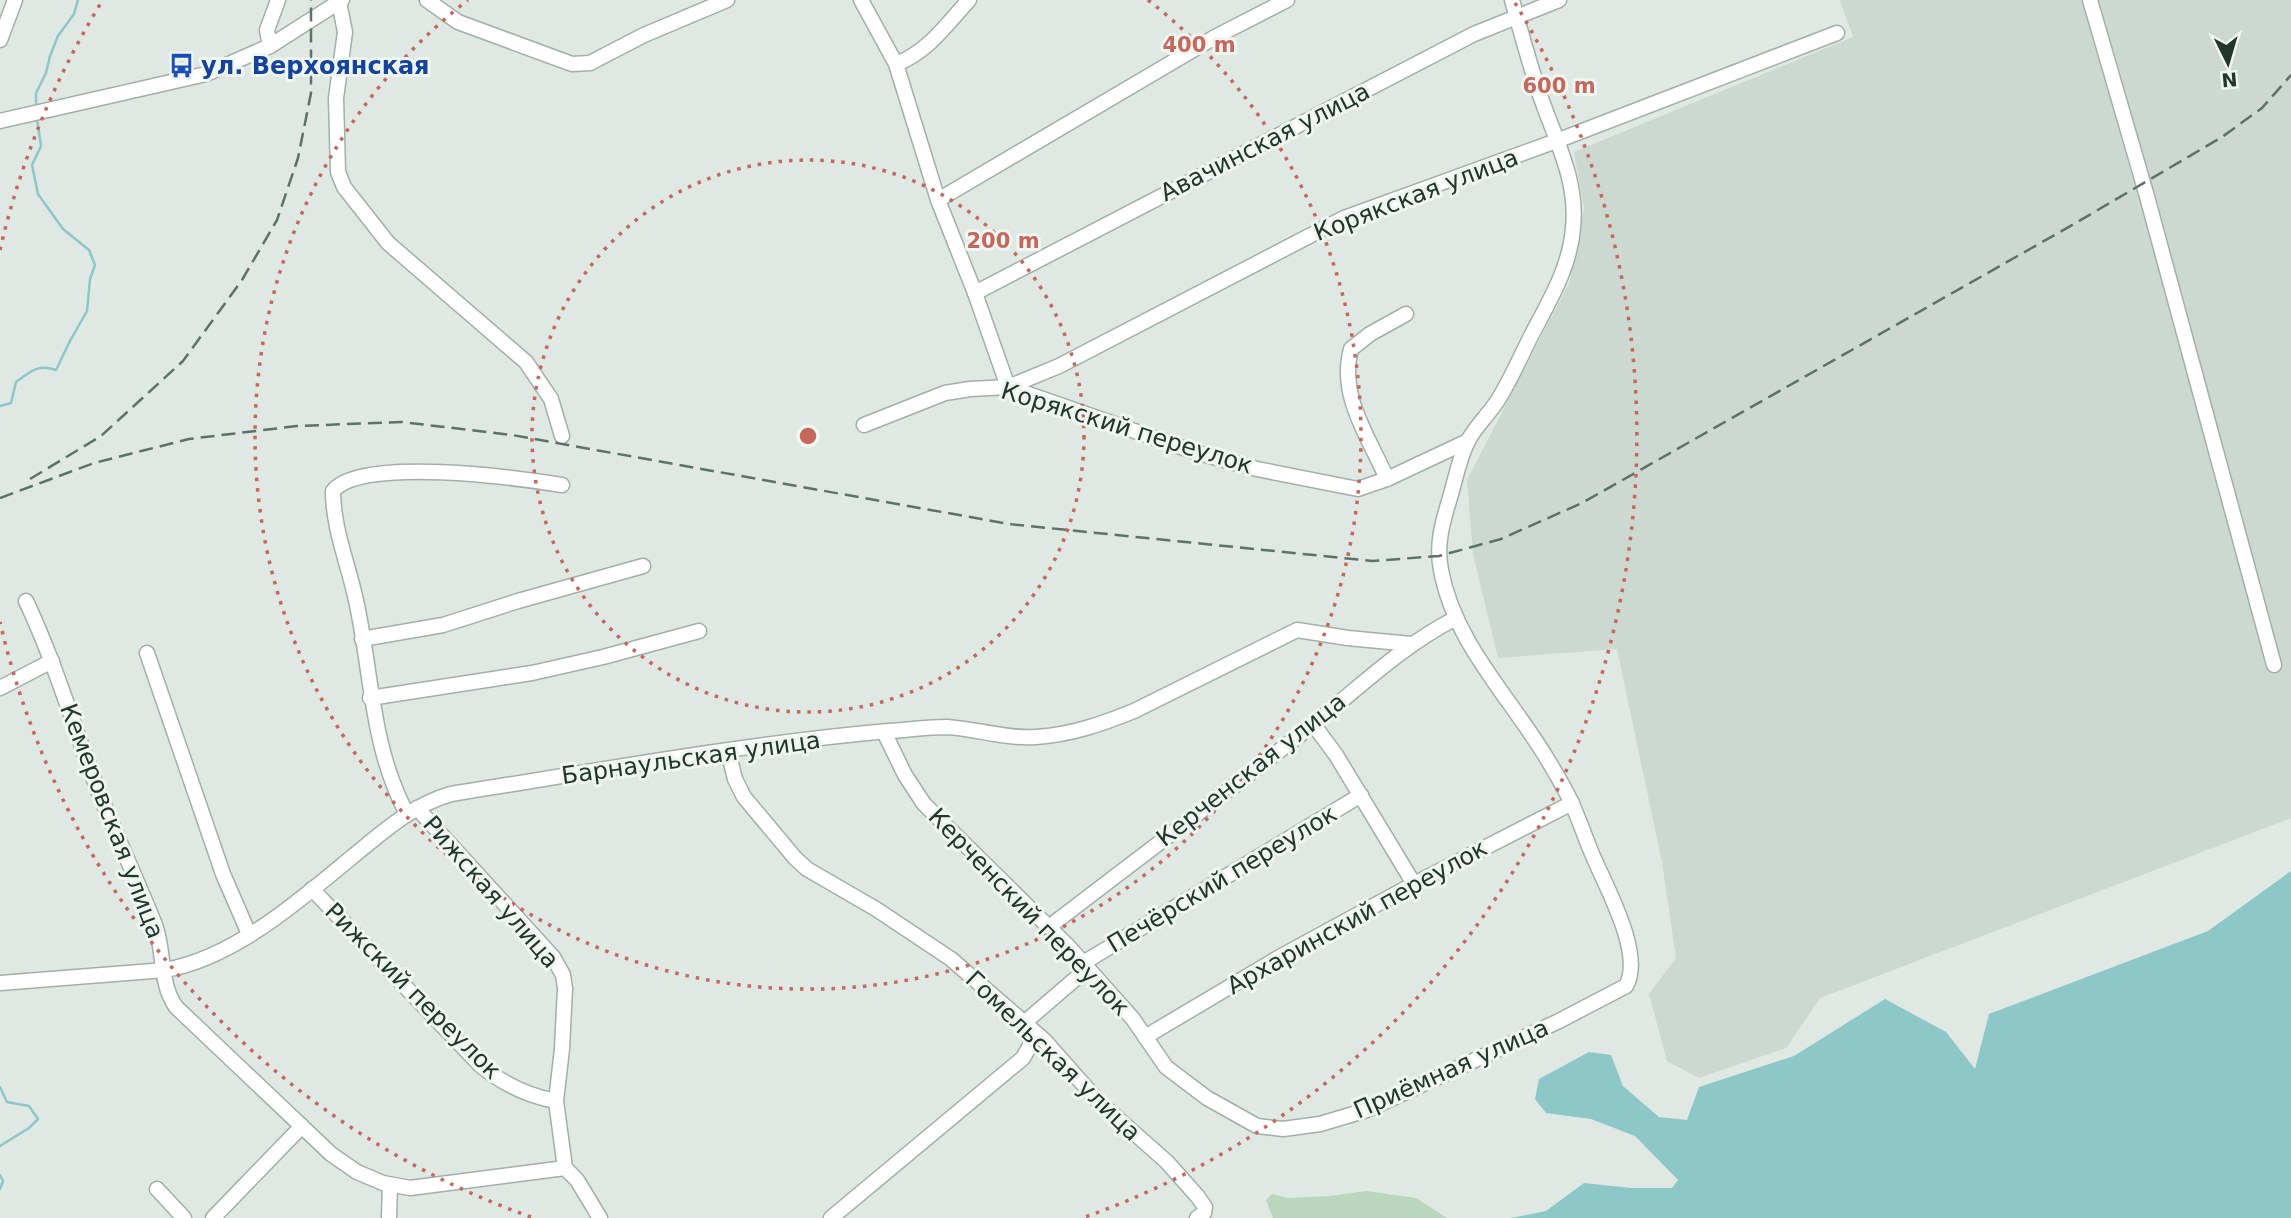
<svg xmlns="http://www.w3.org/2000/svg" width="2291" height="1218" font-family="'DejaVu Sans',sans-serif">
  <rect width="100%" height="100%" fill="#dfe8e3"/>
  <path fill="#cdd8d1" d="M1840,0H2291V818L1820,998L1786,1048L1699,1078L1667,1061L1649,994L1676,958L1662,862L1617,649L1498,658L1473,554L1467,480L1570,281L1584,208L1574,152L1853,37Z"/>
  <path fill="#bad7bd" d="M1366,1191L1416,1198L1447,1218H1273L1266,1200L1272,1194L1288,1198L1330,1196Z"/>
  <path fill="#8dc7c7" d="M2291,871V1218H1511L1546,1211L1584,1183L1631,1188H1672L1678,1180L1635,1136L1591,1119L1546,1113L1535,1099L1539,1079L1589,1052L1611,1055L1623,1086L1659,1117L1687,1120L1699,1087L1794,1056L1885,999L1946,1032L1975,1069L1989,1014L2208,931Z"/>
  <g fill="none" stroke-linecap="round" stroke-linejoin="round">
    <g stroke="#8dc7c7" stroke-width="2.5">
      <path d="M36,109V93L46,73L50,56L58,36L74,14L78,0"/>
      <path d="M0,406L11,403L16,382C31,371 38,364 56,370L70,341L87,311L90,279L95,265L89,250L63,229L38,194L32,165L41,146L37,119"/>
      <path d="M0,1087L7,1102L29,1106L38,1119L29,1128L0,1146"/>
      <path d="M0,1175L3,1181L0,1189"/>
    </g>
    <defs>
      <g id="minor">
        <path d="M427,0L458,22L572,64L590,63L644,35L727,0"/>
        <path d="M861,0L896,64L938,200L975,293L1008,387L1059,366L1344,218L1559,140L1837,33"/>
        <path d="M2090,0L2146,193L2274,665"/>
        <path d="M339,2L345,32L336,98L338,172L344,187L388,243L526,362L551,399L562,436"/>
        <path d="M0,40L15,0"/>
        <path d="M270,46L267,30L278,0"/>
        <path d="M896,64C928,52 947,24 969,0"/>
        <path d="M0,121L206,74L270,46L342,0"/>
        <path d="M938,200L1215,37L1287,0"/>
        <path d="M975,293L1474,34L1559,0"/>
        <path d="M864,425L945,393L970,389L1008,387L1195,452L1257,469L1358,489L1387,479L1468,441"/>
        <path d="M1387,479C1369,437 1338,396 1351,349L1370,334L1406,314"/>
        <path d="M26,601C53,658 71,718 93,777C112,827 135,875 155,925C165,952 159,983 176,1007L331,1154L357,1172L383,1183L410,1188L565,1168"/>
        <path d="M362,639L443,625L518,601L643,566"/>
        <path d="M147,653L223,874L249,934"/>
        <path d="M0,688L52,661"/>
        <path d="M370,698L532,673L603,657L699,631"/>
        <path d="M1313,724L1336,755L1414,884"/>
        <path d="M884,732L905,775L924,804L1068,946L1133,1019L1166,1067L1207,1098L1257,1126L1283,1129L1320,1124L1367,1110L1557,1022L1626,986C1645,953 1603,882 1590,849C1584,834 1579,819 1572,804C1565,788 1555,772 1546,757C1509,696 1454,642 1441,570C1436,546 1442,524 1449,501C1455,482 1459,457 1469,439C1477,425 1489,414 1498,400C1510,381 1520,358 1530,338C1548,303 1570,268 1573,228C1578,181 1556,141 1541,98C1530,66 1521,33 1512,0"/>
        <path d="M728,751L735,779L744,797L795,858L807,869L876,909L951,959L1044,1040L1098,1101L1167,1162L1198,1197L1205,1207L1204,1213L1197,1218"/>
        <path d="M417,808L553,957L563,975L565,988L562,1049L556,1101L565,1168L577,1180L600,1218"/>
        <path d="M407,814C370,745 372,669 355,596C347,561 333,527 333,491C361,456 518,478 562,485"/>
        <path d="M312,889L480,1065C503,1084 527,1096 556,1101"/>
        <path d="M1049,927C1136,860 1225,794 1311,726C1360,687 1400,647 1456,618"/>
        <path d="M1083,963L1361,795"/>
        <path d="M0,983L165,970C234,958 299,901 352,857C383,832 412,805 451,794C596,771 742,744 888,731C907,730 927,727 947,727C977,729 1006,739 1036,737C1070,735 1102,724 1134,711L1297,630L1348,638L1411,644"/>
        <path d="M1024,1023L1088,968"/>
        <path d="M1145,1037L1278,958L1414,884L1572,803"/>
        <path d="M157,1189L184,1218"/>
        <path d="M213,1218L302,1126"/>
        <path d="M389,1218L390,1185"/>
        <path d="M831,1218L1023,1058L1036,1035"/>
      </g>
    </defs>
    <use href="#minor" stroke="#a3afa9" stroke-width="17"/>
    <use href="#minor" stroke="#fff" stroke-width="14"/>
    <g stroke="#5c7269" stroke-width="2.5" stroke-dasharray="14 7" stroke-linecap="butt">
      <path d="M30,479L101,436L183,361L242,280L277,220L298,158L311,93V0"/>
      <path d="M0,498L94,463L189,439L297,426L402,422L512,435L1009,524L1372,561L1439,556L1501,539L1582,503L2074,224L2222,137L2262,108L2291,75"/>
    </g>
  </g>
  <g fill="none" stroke="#c4675d" stroke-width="3.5" stroke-dasharray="3.5 7">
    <circle cx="808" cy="436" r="276"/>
    <path d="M1148 0A553 553 0 1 1 468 0"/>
    <path d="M531 1217A829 829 0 0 1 0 622M0 250A829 829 0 0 1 101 3M1515 3A829 829 0 0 1 1085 1217"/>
  </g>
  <defs>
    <symbol id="bus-bare" viewBox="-9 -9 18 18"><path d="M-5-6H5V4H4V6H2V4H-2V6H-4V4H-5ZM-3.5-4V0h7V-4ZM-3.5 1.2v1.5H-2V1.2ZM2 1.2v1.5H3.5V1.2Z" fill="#1a4fb4" stroke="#eff5f1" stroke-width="2.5" paint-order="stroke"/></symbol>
  </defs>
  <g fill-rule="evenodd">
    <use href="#bus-bare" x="164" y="48" width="35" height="35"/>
  </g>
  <g text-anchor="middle" stroke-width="6" stroke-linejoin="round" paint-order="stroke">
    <g font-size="24" font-weight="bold" fill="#164399" stroke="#eff5f1" text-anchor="start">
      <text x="201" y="74">ул. Верхоянская</text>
    </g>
    <g font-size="24" fill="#22362d" stroke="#eff5f1">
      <text transform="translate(1265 142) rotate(-27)" y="8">Авачинская улица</text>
      <text transform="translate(1416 195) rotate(-21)" y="8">Корякская улица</text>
      <text transform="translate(1127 428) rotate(17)" y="8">Корякский переулок</text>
      <text transform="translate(691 758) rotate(-8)" y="8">Барнаульская улица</text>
      <text transform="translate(1251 770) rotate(-38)" y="8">Керченская улица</text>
      <text transform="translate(112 821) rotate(69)" y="8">Кемеровская улица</text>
      <text transform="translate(1222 879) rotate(-31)" y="8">Печёрский переулок</text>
      <text transform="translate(491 892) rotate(49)" y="8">Рижская улица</text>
      <text transform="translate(1029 912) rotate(46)" y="8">Керченский переулок</text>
      <text transform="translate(1357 917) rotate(-29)" y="8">Архаринский переулок</text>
      <text transform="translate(413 991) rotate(45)" y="8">Рижский переулок</text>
      <text transform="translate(1053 1056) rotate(44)" y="8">Гомельская улица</text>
      <text transform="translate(1451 1069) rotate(-24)" y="8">Приёмная улица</text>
    </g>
  </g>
  <circle cx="808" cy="436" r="10" fill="#c4675d" stroke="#eff5f1" stroke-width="3.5"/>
  <g font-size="21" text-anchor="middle" font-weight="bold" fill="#c4675d" stroke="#eff5f1" stroke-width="6" stroke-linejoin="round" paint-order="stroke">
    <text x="1199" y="52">400 m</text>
    <text x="1559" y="93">600 m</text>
    <text x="1003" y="248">200 m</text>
  </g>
  <g transform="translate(2228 63) rotate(175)" stroke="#eff5f1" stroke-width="5" paint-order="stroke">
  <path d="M0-5L12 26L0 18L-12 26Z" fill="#22362d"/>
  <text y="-10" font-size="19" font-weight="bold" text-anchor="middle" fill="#22362d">N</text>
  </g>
</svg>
